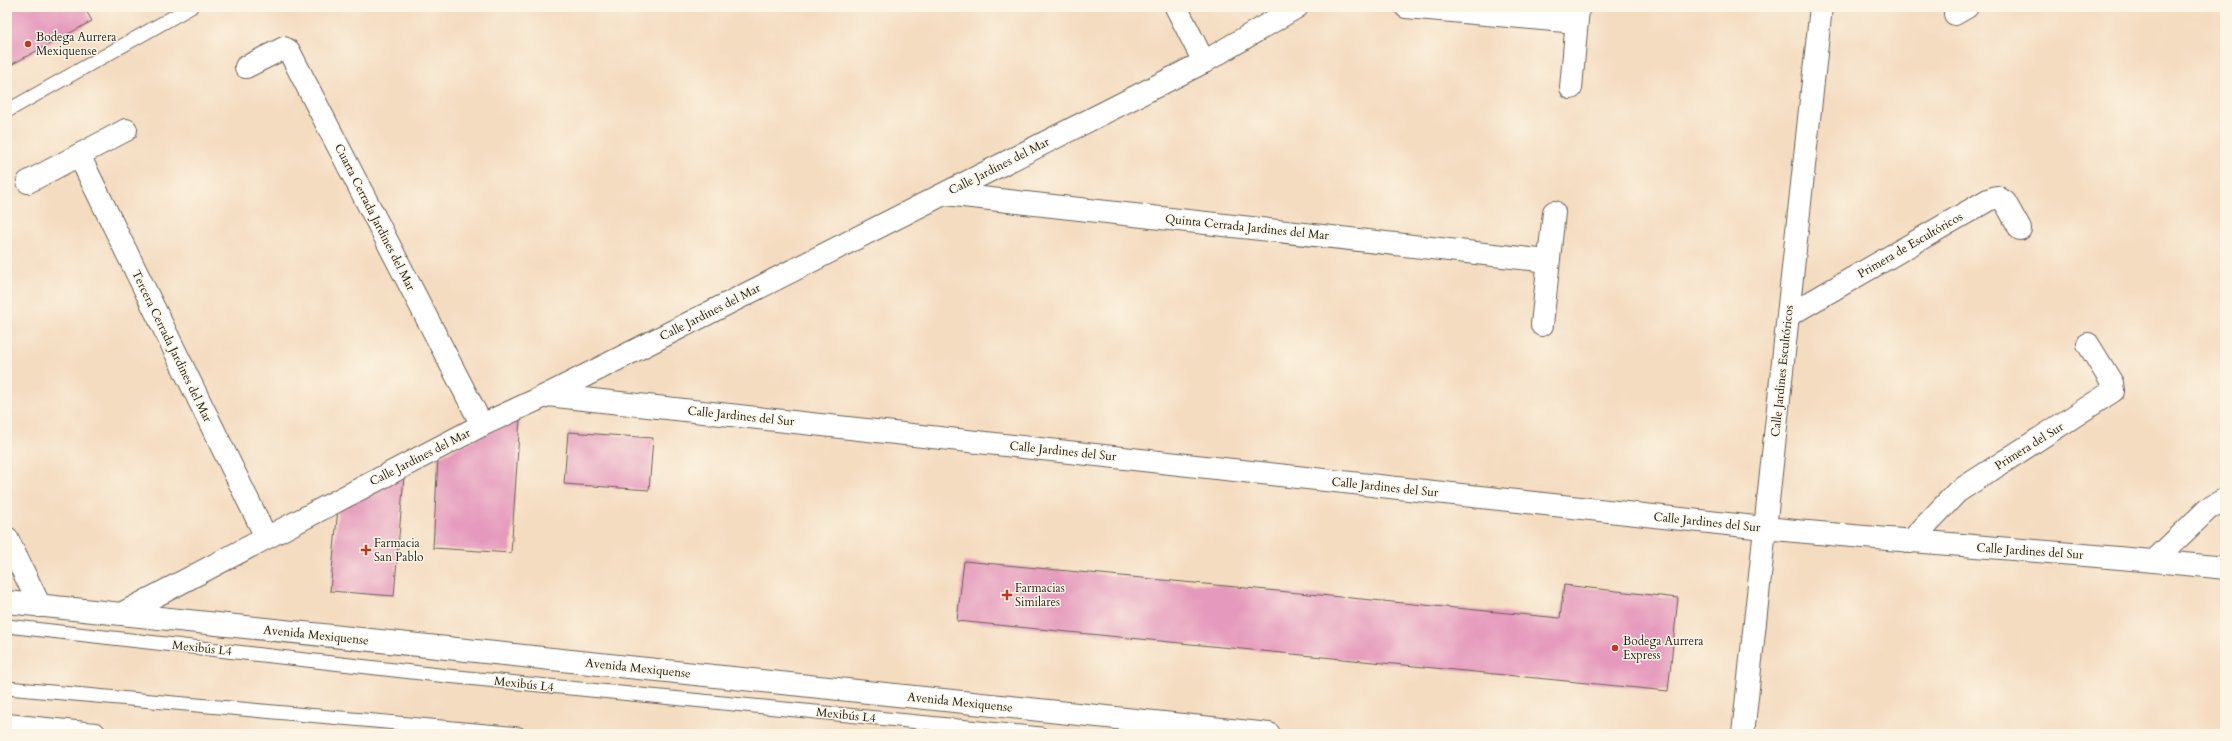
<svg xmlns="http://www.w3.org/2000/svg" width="2232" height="741" font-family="Cardo,serif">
  <rect width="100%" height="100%" fill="#fcf5e5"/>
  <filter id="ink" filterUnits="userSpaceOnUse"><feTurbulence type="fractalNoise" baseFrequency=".025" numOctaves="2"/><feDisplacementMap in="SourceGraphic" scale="8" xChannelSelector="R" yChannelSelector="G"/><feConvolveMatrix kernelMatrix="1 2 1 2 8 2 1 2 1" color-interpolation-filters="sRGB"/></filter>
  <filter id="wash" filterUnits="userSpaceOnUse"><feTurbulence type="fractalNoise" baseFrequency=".012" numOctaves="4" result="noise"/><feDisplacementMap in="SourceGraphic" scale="16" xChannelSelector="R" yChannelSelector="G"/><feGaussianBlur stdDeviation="0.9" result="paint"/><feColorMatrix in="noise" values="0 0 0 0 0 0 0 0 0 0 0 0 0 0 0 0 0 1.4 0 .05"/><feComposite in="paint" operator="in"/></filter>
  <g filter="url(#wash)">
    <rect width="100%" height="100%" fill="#f4dcc0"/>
    <g id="blocks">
      <g fill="#e599bc">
        <path d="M7,7H84L92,21L7,67Z"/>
        <path d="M520,418L511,553L433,548L438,457Z"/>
        <path d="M568,432L653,438L649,490L564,484Z"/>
        <path d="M404,476L394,596L330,591L338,508Z"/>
        <path d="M964,561L1560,618L1564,585L1678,598L1668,691L957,621Z"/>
      </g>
    </g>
  </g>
  <g filter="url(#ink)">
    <use href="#blocks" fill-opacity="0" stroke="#685f55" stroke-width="1"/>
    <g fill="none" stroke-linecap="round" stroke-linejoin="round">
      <defs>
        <g id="service">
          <path d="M7,111L191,7"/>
          <path d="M7,626L447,676L1041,734"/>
          <path d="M7,688L519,734"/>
        </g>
        <g id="minor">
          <path d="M1176,7L1204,62"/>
          <path d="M1406,7L1576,22"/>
          <path d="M1955,14L1967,7"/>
          <path d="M246,67L284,48L289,51L482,425"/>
          <path d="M1571,88L1578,8"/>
          <path d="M79,155L266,537"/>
          <path d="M28,182L126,130"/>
          <path d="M945,194L1548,261"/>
          <path d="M1789,315L1988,200L1997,197L2005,202L2020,229"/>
          <path d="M1542,325L1554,212"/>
          <path d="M547,395L1764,528C1918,543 2072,552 2225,568"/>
          <path d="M7,538L40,606"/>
          <path d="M1910,542L1957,492L2113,391L2112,383L2088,344"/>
          <path d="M2154,561L2208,509L2225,499"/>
          <path d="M121,614L482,425L547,395L1204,62L1297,7"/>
          <path d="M1743,734L1821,7"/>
        </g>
        <g id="secondary">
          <path d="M7,602L1269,734"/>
          <path d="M7,725L95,734"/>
        </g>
      </defs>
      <use href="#service" stroke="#685f55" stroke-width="15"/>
      <use href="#minor" stroke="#685f55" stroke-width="24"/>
      <use href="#secondary" stroke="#685f55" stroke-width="24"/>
      <use href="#service" stroke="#fff" stroke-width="13"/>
      <use href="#minor" stroke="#fff" stroke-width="22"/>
      <use href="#secondary" stroke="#fff" stroke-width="22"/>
    </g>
  </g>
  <g fill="#c8321e" stroke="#fcf5e5" stroke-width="1.5">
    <circle cx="28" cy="44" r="4"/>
    <path d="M364 544h4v4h4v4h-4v4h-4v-4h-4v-4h4z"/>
    <path d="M1005 589h4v4h4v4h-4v4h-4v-4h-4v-4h4z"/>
    <circle cx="1615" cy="648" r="4"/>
  </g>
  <g text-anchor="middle" stroke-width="3" stroke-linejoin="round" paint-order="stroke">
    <g font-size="12" fill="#1c1c1c" stroke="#fcf5e5" text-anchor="start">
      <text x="36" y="41">Bodega Aurrera<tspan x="36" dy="14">Mexiquense</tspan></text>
      <text x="374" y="547">Farmacia<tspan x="374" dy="14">San Pablo</tspan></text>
      <text x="1015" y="592">Farmacias<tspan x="1015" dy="14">Similares</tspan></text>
      <text x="1623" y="645">Bodega Aurrera<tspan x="1623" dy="14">Express</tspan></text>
    </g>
    <g font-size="12" fill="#1c1c1c" stroke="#fcf5e5">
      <text transform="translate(999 166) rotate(-27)" y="4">Calle Jardines del Mar</text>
      <text transform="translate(375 217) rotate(63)" y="4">Cuarta Cerrada Jardines del Mar</text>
      <text transform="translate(1247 227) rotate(6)" y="4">Quinta Cerrada Jardines del Mar</text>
      <text transform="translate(1910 245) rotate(-30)" y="4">Primera de Escultóricos</text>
      <text transform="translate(710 312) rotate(-27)" y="4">Calle Jardines del Mar</text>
      <text transform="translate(172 346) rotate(64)" y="4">Tercera Cerrada Jardines del Mar</text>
      <text transform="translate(1782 371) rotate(-84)" y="4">Calle Jardines Escultóricos</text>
      <text transform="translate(741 416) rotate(6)" y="4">Calle Jardines del Sur</text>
      <text transform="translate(2029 446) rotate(-32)" y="4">Primera del Sur</text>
      <text transform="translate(1063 451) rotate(6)" y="4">Calle Jardines del Sur</text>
      <text transform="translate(420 457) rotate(-27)" y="4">Calle Jardines del Mar</text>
      <text transform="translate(1385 487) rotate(6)" y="4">Calle Jardines del Sur</text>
      <text transform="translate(1707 522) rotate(6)" y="4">Calle Jardines del Sur</text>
      <text transform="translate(2030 551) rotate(4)" y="4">Calle Jardines del Sur</text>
      <text transform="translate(316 635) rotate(6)" y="4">Avenida Mexiquense</text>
      <text transform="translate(202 648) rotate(6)" y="4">Mexibús L4</text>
      <text transform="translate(638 668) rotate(6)" y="4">Avenida Mexiquense</text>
      <text transform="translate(524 684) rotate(6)" y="4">Mexibús L4</text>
      <text transform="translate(960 702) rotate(6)" y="4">Avenida Mexiquense</text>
      <text transform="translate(846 715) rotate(6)" y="4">Mexibús L4</text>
    </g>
  </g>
  <rect width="2232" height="741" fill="none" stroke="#fcf5e5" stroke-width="24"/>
</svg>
